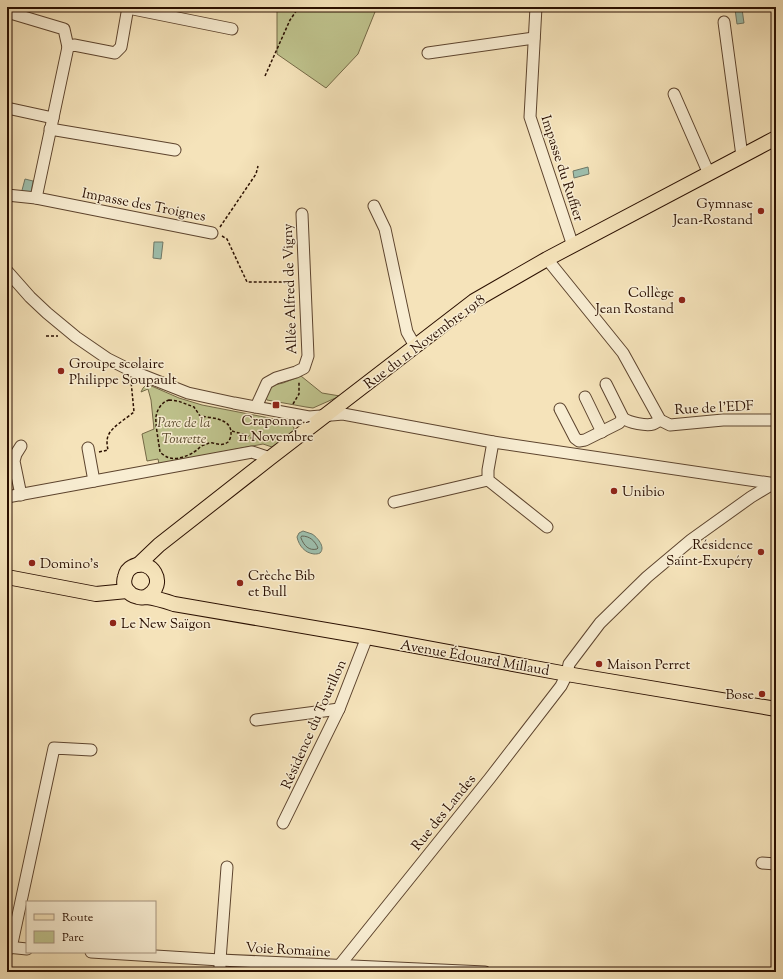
<svg xmlns="http://www.w3.org/2000/svg" width="783" height="979" font-family="'Sorts Mill Goudy',serif">
  <rect width="100%" height="100%" fill="#f5e3ba"/>
  <filter id="stains"><feTurbulence type="fractalNoise" baseFrequency=".005" numOctaves="4"/><feColorMatrix values="0 0 0 0 .2 0 0 0 0 .09 0 0 0 0 .02 0 0 0 .5 -.17"/></filter>
  <radialGradient id="worn" r=".72"><stop offset=".6" stop-color="#630" stop-opacity="0"/><stop offset="1" stop-color="#630" stop-opacity=".3"/></radialGradient>
  <g fill="#bfc38d" stroke="#746946">
    <path d="M277,7H377L358,54L326,88L277,54Z"/>
    <path d="M301,376L322,393L340,396L313,408L306,407L267,400L266,397L270,386L283,383Z"/>
    <path d="M147,384L179,398L202,405L290,422L294,428L293,434L277,446L272,447L263,444L159,464L158,459L147,461L142,434L154,429L151,400L148,389L141,392L143,388Z"/>
  </g>
  <g fill="#9dbeac" stroke="#6f7867">
    <path d="M735,9H742L744,23L737,24Z"/>
    <path d="M588,167L589,174L574,178L573,171Z"/>
    <path d="M25,179L33,181L31,193L21,194Z"/>
    <path d="M154,242H163L161,259L153,258Z"/>
    <path d="M303,531C306,532 309,533 312,534C317,537 326,547 320,553C318,554 316,554 314,554C305,553 299,546 297,537L299,533Z"/>
  </g>
  <g fill="none" stroke-linecap="round" stroke-linejoin="round">
    <path stroke="#646656" stroke-width="1" d="M302,536C310,536 315,541 318,548L317,549C309,551 304,546 301,538Z"/>
    <defs>
      <g id="minor">
        <path d="M536,7L530,117L573,246"/>
        <path d="M128,8L232,29"/>
        <path d="M7,12L64,29L68,47"/>
        <path d="M724,22L742,156"/>
        <path d="M428,53L534,38"/>
        <path d="M674,94L709,174"/>
        <path d="M7,108L53,118"/>
        <path d="M50,129L175,150"/>
        <path d="M7,195L36,198L212,233"/>
        <path d="M36,198L68,47L74,45L115,53L121,47L128,7"/>
        <path d="M374,206L385,229L407,332L415,346"/>
        <path d="M547,259L623,353L660,420L670,425L723,420H776"/>
        <path d="M7,271L30,297L47,313L76,337L108,359L132,371L188,393L234,403L309,417L343,414L493,442L776,484"/>
        <path d="M606,384L623,418C629,423 647,426 653,424C656,423 658,421 660,420"/>
        <path d="M585,397L602,432"/>
        <path d="M256,407L267,383L276,378L296,372L304,368L308,356L302,214"/>
        <path d="M560,409L575,438L579,441L585,440L619,423L623,418"/>
        <path d="M493,442L488,470V480L547,527"/>
        <path d="M88,448L94,481"/>
        <path d="M21,495L14,461L16,454L21,446"/>
        <path d="M7,497L252,452L270,458"/>
        <path d="M394,502L488,480"/>
        <path d="M256,720L339,709"/>
        <path d="M283,823L339,709L367,637"/>
        <path d="M762,863L776,864"/>
        <path d="M7,947L27,949"/>
        <path d="M11,948L54,748L91,750"/>
        <path d="M91,952L220,960L485,972"/>
        <path d="M220,972V960L227,867"/>
        <path d="M338,972L339,966L490,778L561,686L567,674L569,664L600,623L647,577L691,540L751,497L776,482"/>
      </g>
      <g id="major">
        <path d="M138,565L159,545L270,458L474,301L547,259L776,138"/>
        <path d="M7,577L96,594L127,591"/>
        <path d="M146,597C170,584 150,556 132,567C128,569 126,572 125,577C122,586 128,595 138,597C141,598 144,597 147,597C156,598 165,601 174,604L367,637L567,674L776,709"/>
      </g>
    </defs>
    <use href="#minor" stroke="#5d442e" stroke-width="13"/>
    <use href="#major" stroke="#2a0f00" stroke-width="16"/>
    <g stroke="#2a0f00" stroke-width="1.5" stroke-dasharray="3 2" stroke-linecap="butt">
      <path d="M265,76L290,20L299,7"/>
      <path d="M220,227L256,174L258,166"/>
      <path d="M222,236L227,239L247,282H294"/>
      <path d="M46,336H58"/>
      <path d="M169,400L178,401L194,407L200,416C211,418 232,418 231,434C231,436 230,440 228,442C223,446 218,444 213,443C210,442 207,444 204,445C200,446 198,450 194,452C188,456 175,461 167,457C165,456 162,454 160,452C159,444 155,423 156,417C157,409 162,402 169,400Z"/>
      <path d="M293,404L299,394V382"/>
      <path d="M232,431L249,436L255,441"/>
      <path d="M99,452L108,450C107,445 106,439 109,434C112,427 127,418 134,412L131,381"/>
    </g>
    <use href="#minor" stroke="#f8edd2" stroke-width="11"/>
    <use href="#major" stroke="#f5e3ba" stroke-width="14"/>
  </g>
  <g fill="#8f2418" stroke="#f8edd2" stroke-width="1.5">
    <circle cx="761" cy="211" r="4"/>
    <circle cx="682" cy="300" r="4"/>
    <circle cx="61" cy="371" r="4"/>
    <rect x="272" y="401" width="8" height="8" rx="2"/>
    <circle cx="614" cy="491" r="4"/>
    <circle cx="761" cy="552" r="4"/>
    <circle cx="32" cy="563" r="4"/>
    <circle cx="240" cy="583" r="4"/>
    <circle cx="113" cy="623" r="4"/>
    <circle cx="599" cy="664" r="4"/>
    <circle cx="762" cy="694" r="4"/>
  </g>
  <g text-anchor="middle" stroke-width="3" stroke-linejoin="round" paint-order="stroke">
    <g font-size="14" fill="#2a0f00" stroke="#f8edd2">
      <text transform="translate(563 168) rotate(72)" y="5">Impasse du Ruffier</text>
      <text transform="translate(144 204) rotate(11)" y="5">Impasse des Troignes</text>
      <text transform="translate(289 289) rotate(-92)" y="5">Allée Alfred de Vigny</text>
      <text transform="translate(424 341) rotate(-37)" y="5">Rue du 11 Novembre 1918</text>
      <text transform="translate(714 407) rotate(-3)" y="5">Rue de l'EDF</text>
      <text transform="translate(475 657) rotate(10)" y="5">Avenue Édouard Millaud</text>
      <text transform="translate(313 724) rotate(-66)" y="5">Résidence du Tourillon</text>
      <text transform="translate(443 812) rotate(-51)" y="5">Rue des Landes</text>
      <text transform="translate(288 949) rotate(3)" y="5">Voie Romaine</text>
    </g>
    <g font-size="14" fill="#2a0f00" stroke="#f8edd2" text-anchor="start">
      <text x="753" y="208" text-anchor="end">Gymnase<tspan x="753" dy="16">Jean-Rostand</tspan></text>
      <text x="674" y="297" text-anchor="end">Collège<tspan x="674" dy="16">Jean Rostand</tspan></text>
      <text x="69" y="368">Groupe scolaire<tspan x="69" dy="16">Philippe Soupault</tspan></text>
      <text x="276" y="425" text-anchor="middle">Craponne -<tspan x="276" dy="16">11 Novembre</tspan></text>
      <text x="622" y="496">Unibio</text>
      <text x="753" y="549" text-anchor="end">Résidence<tspan x="753" dy="16">Saint-Exupéry</tspan></text>
      <text x="40" y="568">Domino's</text>
      <text x="248" y="580">Crèche Bib<tspan x="248" dy="16">et Bull</tspan></text>
      <text x="121" y="628">Le New Saïgon</text>
      <text x="607" y="669">Maison Perret</text>
      <text x="754" y="699" text-anchor="end">Bose</text>
    </g>
    <g font-size="14" font-style="italic" fill="#5e4e31" stroke="#f8edd2">
      <text x="184" y="427">Parc de la<tspan x="184" dy="16">Tourette</tspan></text>
    </g>
  </g>
  <rect width="783" height="979" fill="none" stroke="#f5e3ba" stroke-width="24"/>
  <rect x="8" y="8" width="767" height="963" fill="none" stroke="#2a0f00" stroke-width="2"/>
  <rect x="12" y="12" width="759" height="955" fill="none" stroke="#2a0f00"/>
  <rect x="26" y="901" width="130" height="52" fill="#f8edd2" stroke="#a6947e"/>
  <rect x="34" y="914" width="20" height="6" fill="#f5e3ba" stroke="#a6947e"/>
  <text x="62" y="921" font-size="12" fill="#2a0f00">Route</text>
  <rect x="34" y="931" width="20" height="12" fill="#bfc38d" stroke="#a6947e"/>
  <text x="62" y="941" font-size="12" fill="#2a0f00">Parc</text>
  <rect width="100%" height="100%" filter="url(#stains)"/>
  <rect width="100%" height="100%" fill="url(#worn)"/>
</svg>
